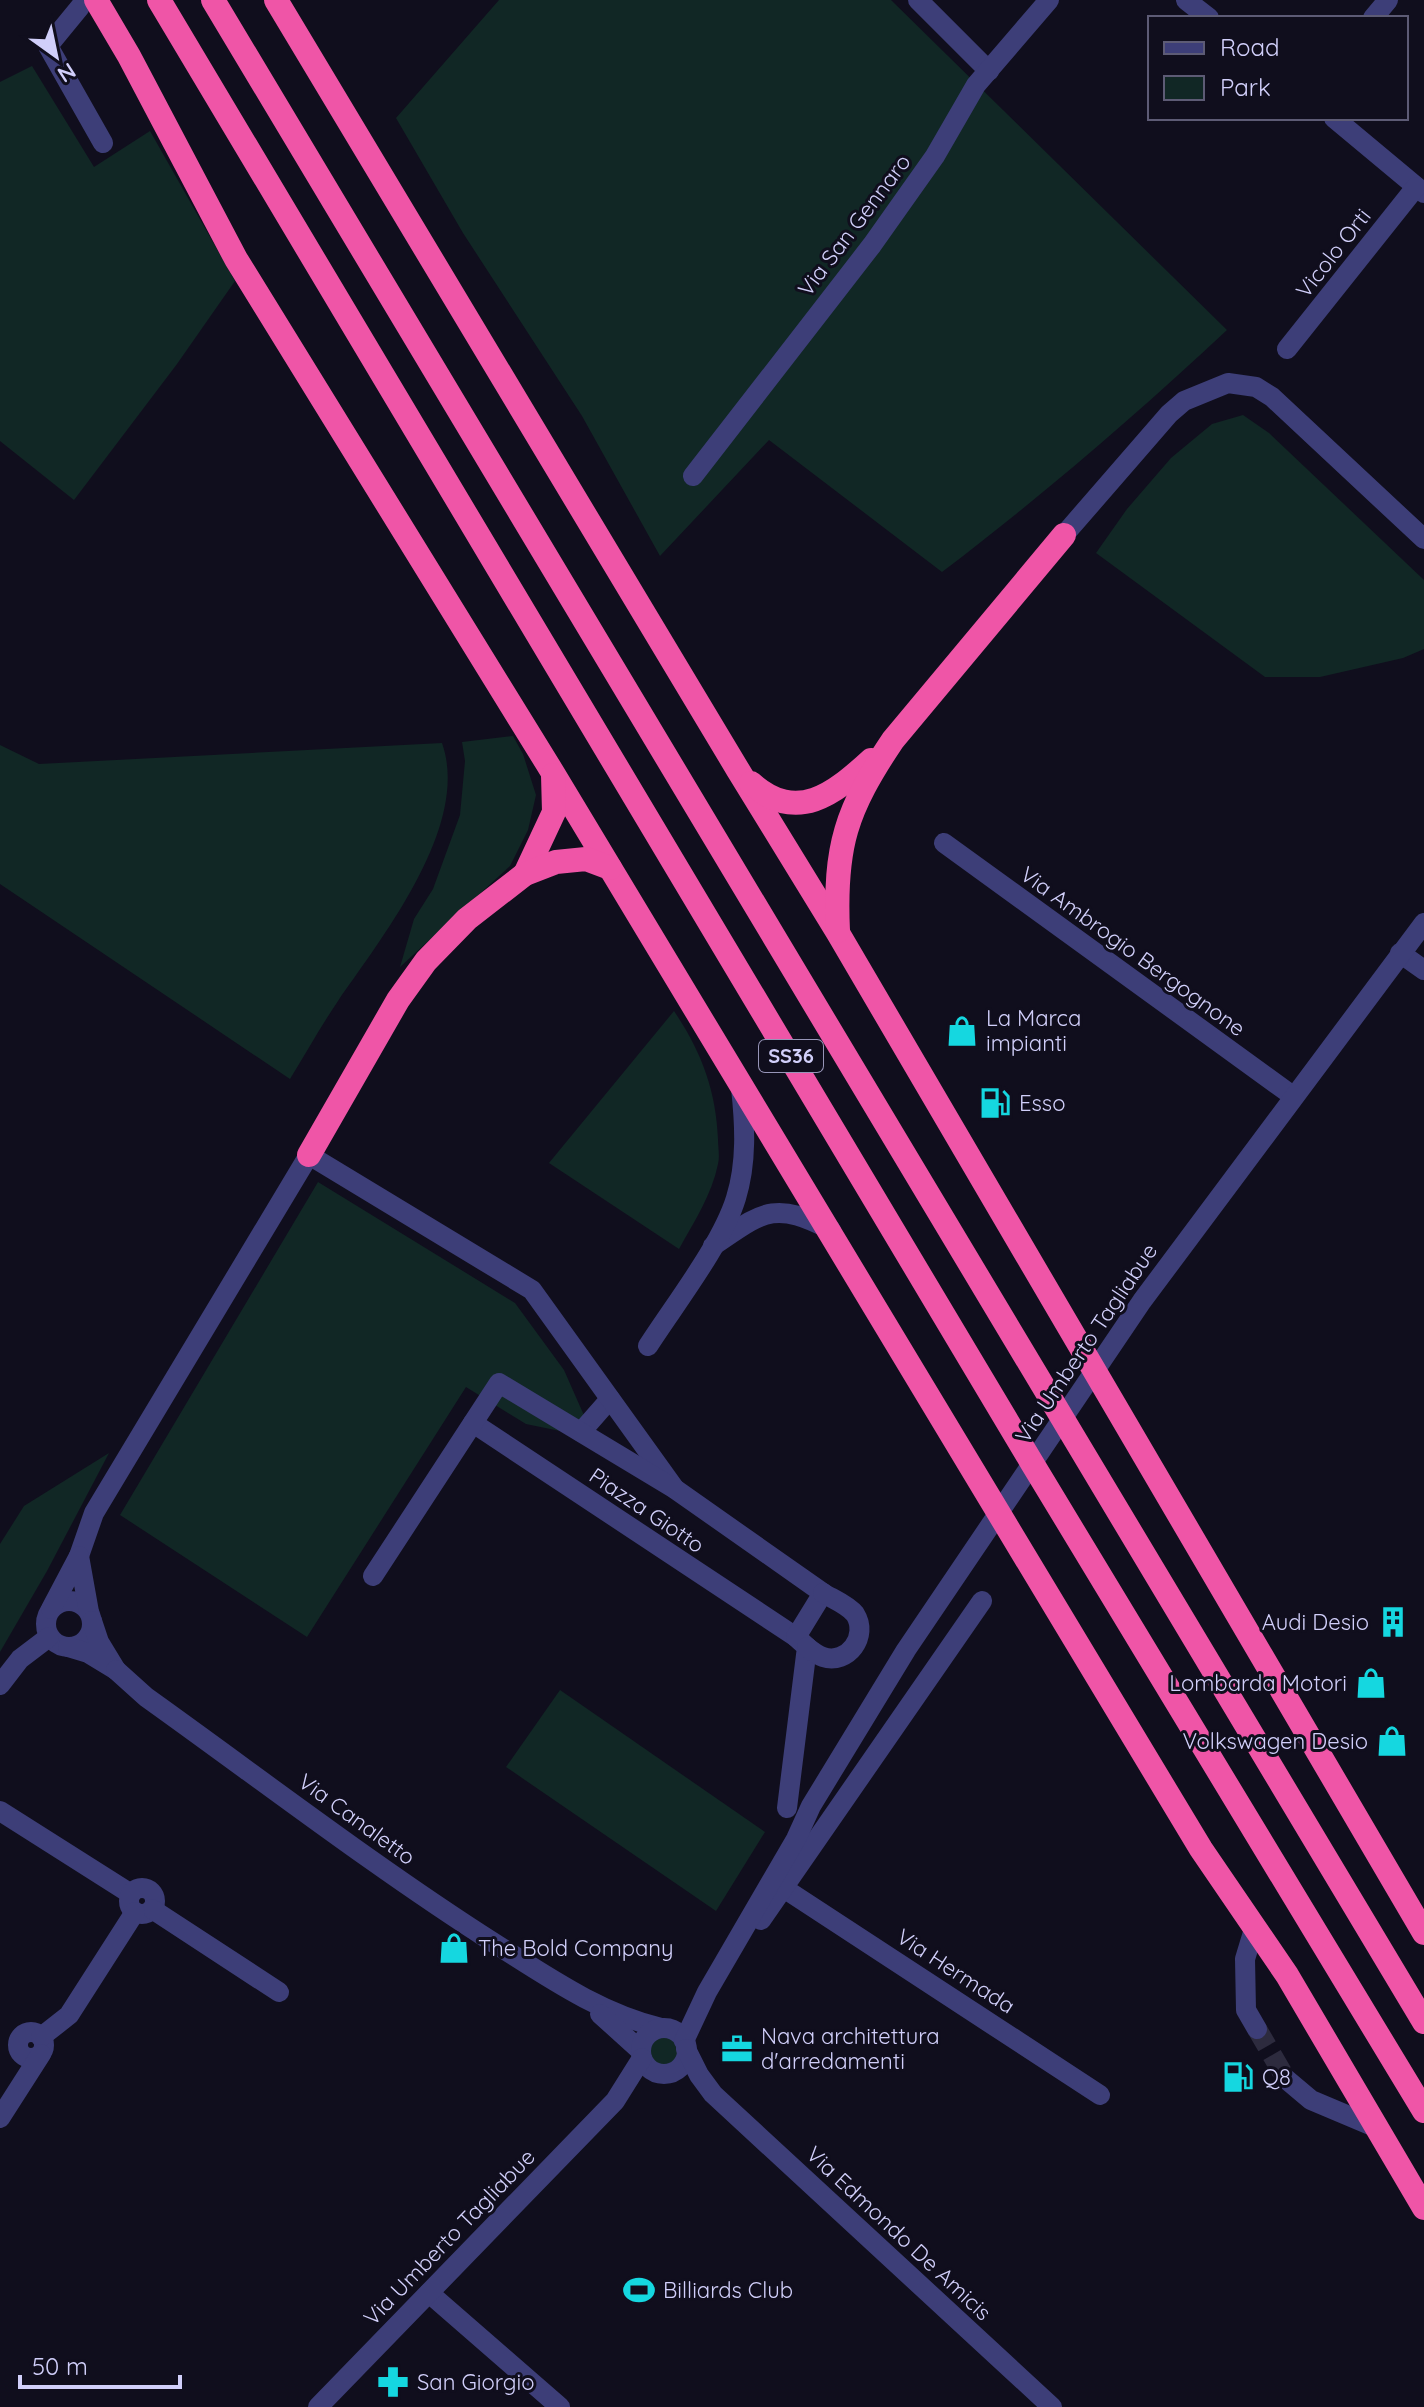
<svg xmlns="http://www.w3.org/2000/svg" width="1424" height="2407" font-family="Quicksand,sans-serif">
  <rect width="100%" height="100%" fill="#100e1d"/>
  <g fill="#112725">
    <path d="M499,0H891L1227,330C1136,415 1041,497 942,572L769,440L660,556L582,416L463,233L396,118Z"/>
    <path d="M32,66L94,167L150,131L235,281L177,364L74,500L0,441V82Z"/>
    <path d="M1243,415L1269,433L1424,580V649L1403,658L1320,677H1265L1096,553L1127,509L1171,458L1212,424Z"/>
    <path d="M513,736L523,754L536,795L528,830L510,866L400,967L414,919L433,889L460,815L465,761L462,742Z"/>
    <path d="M442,743C471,825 383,936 338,1001C321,1026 306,1053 290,1079L0,884V745L39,764Z"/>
    <path d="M674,1011C701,1051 716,1090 718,1139C718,1147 720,1156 718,1164C712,1194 694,1222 679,1249L549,1163Z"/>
    <path d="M318,1182L515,1303L564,1370L594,1438L526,1424L466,1387L307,1637L120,1515Z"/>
    <path d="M109,1453L47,1571L0,1652V1544L24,1506Z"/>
    <path d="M560,1690L765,1832L716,1911L506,1767Z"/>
    <circle cx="663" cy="2051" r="15"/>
  </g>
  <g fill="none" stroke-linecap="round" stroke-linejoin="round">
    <path stroke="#2d2b3e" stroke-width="20" stroke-dasharray="20 10" stroke-linecap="butt" d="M1257,2029L1286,2079"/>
    <g stroke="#3d3e78" stroke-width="20">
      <path d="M918,0L989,71"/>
      <path d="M1186,0L1209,18"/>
      <path d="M80,7L48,46L103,143"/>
      <path d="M1373,18L1388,0"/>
      <path d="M1334,118L1424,193"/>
      <path d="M1287,349L1416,187"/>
      <path d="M693,476L872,245L935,156L976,85L1049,0"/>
      <path d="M1064,535L1169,414L1184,401L1228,383L1256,387L1272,397L1424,539"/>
      <path d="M944,843L1293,1096"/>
      <path d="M1400,953L1424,970"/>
      <path d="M713,1246C763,1212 773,1200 831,1230"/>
      <path d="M648,1346C675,1304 722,1244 736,1198C747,1162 745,1125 741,1088"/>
      <path d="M473,1423L796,1637"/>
      <path d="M581,1432L610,1399"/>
      <path d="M79,1556L94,1513L309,1155L532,1290L675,1489"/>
      <path d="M373,1576L499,1383L675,1489L823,1593L796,1637L807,1647L787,1808"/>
      <circle cx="69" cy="1624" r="23"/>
      <path d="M51,1609L79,1556L89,1612"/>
      <path d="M68,1647L88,1653L116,1670L99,1642L92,1621"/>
      <path d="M807,1647C812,1651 817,1655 823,1657C848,1665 869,1636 855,1614C848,1605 833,1599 823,1593"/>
      <path d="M116,1670L146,1697C262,1780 375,1867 494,1943C548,1977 599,2013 661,2028"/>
      <path d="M0,1685L20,1659L49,1637"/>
      <path d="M0,1811L131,1894"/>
      <circle cx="142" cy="1901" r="13"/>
      <path d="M785,1889L1100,2095"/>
      <path d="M152,1909L279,1992"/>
      <path d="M761,1920L982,1601"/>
      <path d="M1255,1926L1245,1959L1246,2010L1257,2029"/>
      <path d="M600,2014L641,2051"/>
      <circle cx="664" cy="2051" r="23"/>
      <circle cx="31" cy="2045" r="13"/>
      <path d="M41,2037L69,2015L135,1912"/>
      <path d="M684,2041L707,1992L796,1839L811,1806L906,1650L1142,1301L1424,923"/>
      <path d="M686,2049L699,2075L713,2094L1052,2407"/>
      <path d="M1286,2079L1311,2100L1375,2127"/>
      <path d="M0,2118L41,2054"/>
      <path d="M429,2293L560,2407"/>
      <path d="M318,2407L615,2101L642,2058"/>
    </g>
    <g stroke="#ef55a7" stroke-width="24">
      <path d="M96,0L129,56L236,259L553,773L1201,1849L1287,1975L1424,2208"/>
      <path d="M159,0L1032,1463L1424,2111"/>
      <path d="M213,0L1424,2022"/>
      <path d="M276,0L738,770L838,933L1424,1933"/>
      <path d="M751,783C797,824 834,794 871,760"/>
      <path d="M525,874L554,812L553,775"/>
      <path d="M838,931C834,846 846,810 893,740L1064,535"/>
      <path d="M309,1155L398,1000L426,961L467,919L525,874L556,862L586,859L610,868"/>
    </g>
  </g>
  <defs>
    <symbol id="shop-bare" viewBox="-9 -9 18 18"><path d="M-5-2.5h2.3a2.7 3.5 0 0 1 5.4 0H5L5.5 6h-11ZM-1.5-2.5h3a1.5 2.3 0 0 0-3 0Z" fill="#15d7e0" stroke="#100e1d" stroke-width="2.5" paint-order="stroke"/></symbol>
    <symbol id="fuel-bare" viewBox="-9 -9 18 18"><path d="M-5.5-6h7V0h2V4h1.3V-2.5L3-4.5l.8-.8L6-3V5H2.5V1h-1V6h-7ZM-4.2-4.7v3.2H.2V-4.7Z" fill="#15d7e0" stroke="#100e1d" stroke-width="2.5" paint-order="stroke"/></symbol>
    <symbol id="building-bare" viewBox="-9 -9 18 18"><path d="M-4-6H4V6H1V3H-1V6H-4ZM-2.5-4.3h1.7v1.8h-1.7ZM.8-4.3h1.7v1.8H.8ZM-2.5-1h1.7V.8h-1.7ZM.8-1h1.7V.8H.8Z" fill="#15d7e0" stroke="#100e1d" stroke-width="2.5" paint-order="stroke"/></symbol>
    <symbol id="office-bare" viewBox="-9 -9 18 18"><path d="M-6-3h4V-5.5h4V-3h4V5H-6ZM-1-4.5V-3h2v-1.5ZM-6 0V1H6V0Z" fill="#15d7e0" stroke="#100e1d" stroke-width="2.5" paint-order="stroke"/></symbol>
    <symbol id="stadium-bare" viewBox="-9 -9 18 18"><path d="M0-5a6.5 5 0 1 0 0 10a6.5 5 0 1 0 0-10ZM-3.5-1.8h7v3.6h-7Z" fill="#15d7e0" stroke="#100e1d" stroke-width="2.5" paint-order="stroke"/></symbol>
    <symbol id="pharmacy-bare" viewBox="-9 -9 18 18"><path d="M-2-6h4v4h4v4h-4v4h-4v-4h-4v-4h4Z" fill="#15d7e0" stroke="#100e1d" stroke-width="2.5" paint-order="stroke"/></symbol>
  </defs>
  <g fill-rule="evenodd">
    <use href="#shop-bare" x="940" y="1009" width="44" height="44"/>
    <use href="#fuel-bare" x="973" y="1081" width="44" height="44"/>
    <use href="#building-bare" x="1371" y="1600" width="44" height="44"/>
    <use href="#shop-bare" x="1349" y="1661" width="44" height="44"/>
    <use href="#shop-bare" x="1370" y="1719" width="44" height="44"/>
    <use href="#shop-bare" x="432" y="1926" width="44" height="44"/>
    <use href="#office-bare" x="715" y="2027" width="44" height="44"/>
    <use href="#fuel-bare" x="1216" y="2055" width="44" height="44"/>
    <use href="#stadium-bare" x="617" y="2268" width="44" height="44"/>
    <use href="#pharmacy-bare" x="371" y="2360" width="44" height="44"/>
  </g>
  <g text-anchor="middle" stroke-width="6" stroke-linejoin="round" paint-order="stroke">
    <rect fill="#100e1d" stroke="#9795b8" stroke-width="2" x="759" y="1040" width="64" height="32" rx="6"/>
    <g font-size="20" font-weight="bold" fill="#d1cffa">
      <text x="791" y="1063">SS36</text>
    </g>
    <g font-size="22" fill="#d1cffa" stroke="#100e1d">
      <text transform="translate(854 225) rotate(-53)" y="8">Via San Gennaro</text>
      <text transform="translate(1333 253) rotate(-52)" y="8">Vicolo Orti</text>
      <text transform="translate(1133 951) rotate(36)" y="8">Via Ambrogio Bergognone</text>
      <text transform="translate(1086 1343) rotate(-56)" y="8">Via Umberto Tagliabue</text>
      <text transform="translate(647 1510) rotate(34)" y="8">Piazza Giotto</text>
      <text transform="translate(357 1819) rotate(36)" y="8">Via Canaletto</text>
      <text transform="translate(956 1971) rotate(33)" y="8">Via Hermada</text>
      <text transform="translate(899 2233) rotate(43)" y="8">Via Edmondo De Amicis</text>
      <text transform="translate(449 2237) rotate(-46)" y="8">Via Umberto Tagliabue</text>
    </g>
    <g font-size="22" fill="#d1cffa" stroke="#100e1d" text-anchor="start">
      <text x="986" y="1026">La Marca<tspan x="986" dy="25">impianti</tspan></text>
      <text x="1019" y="1111">Esso</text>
      <text x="1369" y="1630" text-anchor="end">Audi Desio</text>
      <text x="1347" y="1691" text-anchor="end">Lombarda Motori</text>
      <text x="1368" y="1749" text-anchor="end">Volkswagen Desio</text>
      <text x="478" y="1956">The Bold Company</text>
      <text x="761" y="2044">Nava architettura<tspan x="761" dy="25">d'arredamenti</tspan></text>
      <text x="1262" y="2085">Q8</text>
      <text x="663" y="2298">Billiards Club</text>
      <text x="417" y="2390">San Giorgio</text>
    </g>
  </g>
  <rect x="1148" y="16" width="260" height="104" fill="#100e1d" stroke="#5d5b75" stroke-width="2"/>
  <rect x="1164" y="42" width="40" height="12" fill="#3d3e78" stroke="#5d5b75" stroke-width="2"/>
  <text x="1220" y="56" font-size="24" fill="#d1cffa">Road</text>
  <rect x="1164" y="76" width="40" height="24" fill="#112725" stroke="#5d5b75" stroke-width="2"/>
  <text x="1220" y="96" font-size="24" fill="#d1cffa">Park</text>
  <g transform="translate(56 56) rotate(147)" stroke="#100e1d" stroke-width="6" paint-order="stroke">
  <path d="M0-6L14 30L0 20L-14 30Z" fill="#d1cffa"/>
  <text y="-12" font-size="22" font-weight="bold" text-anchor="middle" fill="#d1cffa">N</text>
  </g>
  <path d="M20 2375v12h160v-12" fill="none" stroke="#d1cffa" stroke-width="4"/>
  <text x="32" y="2375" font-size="24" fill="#d1cffa" stroke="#100e1d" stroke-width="6" paint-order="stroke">50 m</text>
</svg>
